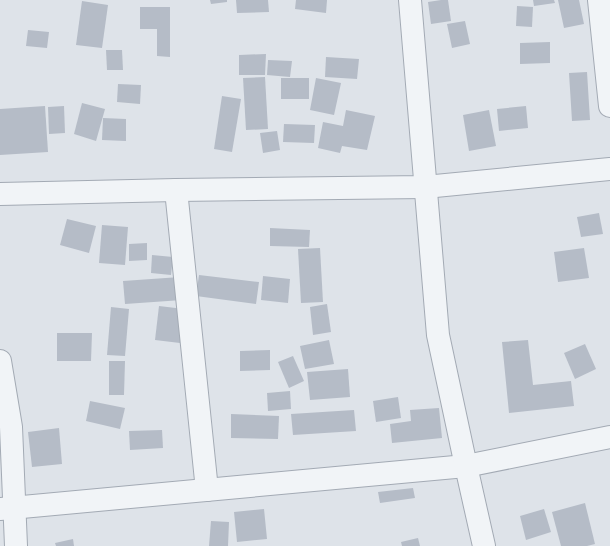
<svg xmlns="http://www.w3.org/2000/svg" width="610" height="546" font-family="'Noto Sans',sans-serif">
  <rect width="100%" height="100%" fill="#dee3e9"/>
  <g fill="#b5bcc7">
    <path d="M210,0H227V2L211,4Z"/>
    <path d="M236,0H268L269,12L237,13Z"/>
    <path d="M296,0H327L326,13L295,9Z"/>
    <path d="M441,0H448L451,21L431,24L428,2Z"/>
    <path d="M533,0H554L555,3L534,6Z"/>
    <path d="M558,0H579L584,24L564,28Z"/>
    <path d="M82,1L108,5L102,48L76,45Z"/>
    <path d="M517,6L533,7L532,27L516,26Z"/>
    <path d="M140,7H170V57L157,56V29H140Z"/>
    <path d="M465,21L470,44L452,48L447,24Z"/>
    <path d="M28,30L49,32L47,48L26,46Z"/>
    <path d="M550,42V63L520,64V43Z"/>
    <path d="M106,50H122L123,70H107Z"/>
    <path d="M266,54L265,75H239V55Z"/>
    <path d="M326,57L359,59L357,79L325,77Z"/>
    <path d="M268,60L292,61L290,77L267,75Z"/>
    <path d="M587,72L590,120L572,121L569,73Z"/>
    <path d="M265,77L268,129L246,130L243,78Z"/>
    <rect x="281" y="78" width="28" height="21"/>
    <path d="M316,78L341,83L334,115L310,110Z"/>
    <path d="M118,84L141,85L140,104L117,102Z"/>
    <path d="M222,96L241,99L232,152L214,149Z"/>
    <path d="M82,103L105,109L96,141L74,134Z"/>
    <path d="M45,106L48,152L0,155V109Z"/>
    <path d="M64,106L65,133L49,134L48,107Z"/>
    <path d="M526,106L528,128L499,131L497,109Z"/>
    <path d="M346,110L375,116L367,150L342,146L340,153L318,148L323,122L343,126Z"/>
    <path d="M489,110L496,146L469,151L463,115Z"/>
    <path d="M103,118L126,119V141L102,140Z"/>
    <path d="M284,124L315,125L314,143L283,142Z"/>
    <path d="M277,131L280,150L263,153L260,133Z"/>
    <path d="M599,213L603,234L581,237L577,217Z"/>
    <path d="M67,219L96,226L89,253L60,245Z"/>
    <path d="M102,225L128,227L125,265L99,263Z"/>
    <path d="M270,228L310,230L309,247L270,246Z"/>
    <path d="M147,243V260L129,261V244Z"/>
    <path d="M320,248L323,302L301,303L298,249Z"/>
    <path d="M584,248L589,278L558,282L554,252Z"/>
    <path d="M152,255L173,257L171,275L151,273Z"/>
    <path d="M199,275L259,282L256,304L196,296Z"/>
    <path d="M263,276L290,279L288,303L261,300Z"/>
    <path d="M180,277L182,300L125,304L123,281Z"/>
    <path d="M327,304L331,332L313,335L310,307Z"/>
    <path d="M159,306L184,309L180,343L155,340Z"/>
    <path d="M111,307L129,309L125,356L107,355Z"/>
    <path d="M57,333H92L91,361H57Z"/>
    <path d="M329,340L334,364L305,369L300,346Z"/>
    <path d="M528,340L533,385L571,381L574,406L509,413L502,342Z"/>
    <path d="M585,344L596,369L575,379L564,353Z"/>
    <path d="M270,350V370L240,371V351Z"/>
    <path d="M293,356L304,381L289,388L278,362Z"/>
    <path d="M109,361H125L124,395H109Z"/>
    <path d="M348,369L350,397L310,400L307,372Z"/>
    <path d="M290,391L291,409L268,411L267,393Z"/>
    <path d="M398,397L401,418L376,422L373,401Z"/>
    <path d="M90,401L125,408L120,429L86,421Z"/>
    <path d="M439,408L442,438L392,443L390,424L411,421L410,410Z"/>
    <path d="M354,410L356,431L293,435L291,414Z"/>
    <path d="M231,414L279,416L278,439L231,438Z"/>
    <path d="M59,428L62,464L32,467L28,432Z"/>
    <path d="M162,430L163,448L130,450L129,431Z"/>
    <path d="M413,488L415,498L380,503L378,492Z"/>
    <path d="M585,503L595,544L587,546H561L552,512Z"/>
    <path d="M264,509L267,539L237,542L234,512Z"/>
    <path d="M544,509L551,532L526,540L520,516Z"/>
    <path d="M211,521L229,522L228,546H209Z"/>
    <path d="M418,538L420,546H402L401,542Z"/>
    <path d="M73,539L74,546H56L55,543Z"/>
  </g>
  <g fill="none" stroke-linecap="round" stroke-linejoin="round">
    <defs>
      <g id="minor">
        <path d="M599,0L610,106"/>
        <path d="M176,190L207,490"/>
        <path d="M0,194L176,190L425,187L610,169"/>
        <path d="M0,361L11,427L16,546"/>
        <path d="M0,509L466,466L610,437"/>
      </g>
      <path id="tertiary" d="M410,0L438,335L466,466L484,546"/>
    </defs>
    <use href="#minor" stroke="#a3aab4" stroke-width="24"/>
    <use href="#tertiary" stroke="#a3aab4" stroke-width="24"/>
    <use href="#minor" stroke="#f1f4f7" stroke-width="22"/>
    <use href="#tertiary" stroke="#f1f4f7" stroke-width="22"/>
  </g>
</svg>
